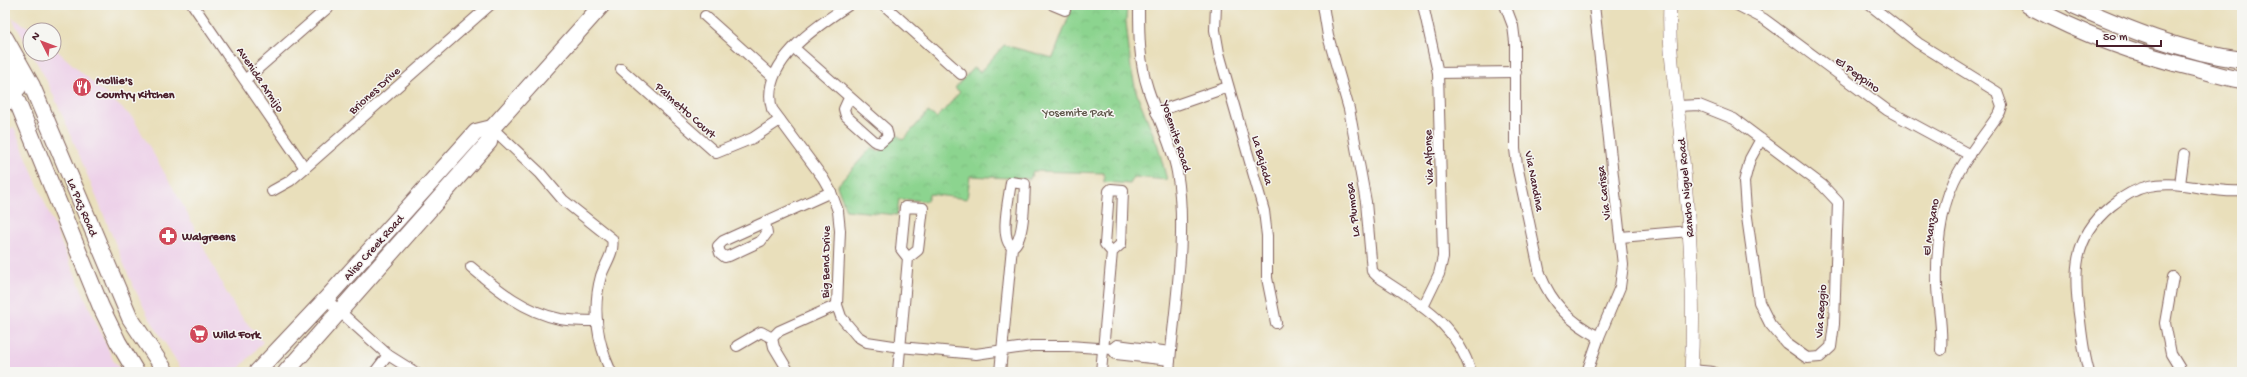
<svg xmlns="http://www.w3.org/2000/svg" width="2247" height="377" font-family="'Gochi Hand',sans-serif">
  <defs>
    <pattern id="park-crowns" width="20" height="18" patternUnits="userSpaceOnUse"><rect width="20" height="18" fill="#8cd48f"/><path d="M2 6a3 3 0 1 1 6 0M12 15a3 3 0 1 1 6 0" fill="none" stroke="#7ab67c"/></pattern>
  </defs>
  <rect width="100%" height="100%" fill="#f6f6f2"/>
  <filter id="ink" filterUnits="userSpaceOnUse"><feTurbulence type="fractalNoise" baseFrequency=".025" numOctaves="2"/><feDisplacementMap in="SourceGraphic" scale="8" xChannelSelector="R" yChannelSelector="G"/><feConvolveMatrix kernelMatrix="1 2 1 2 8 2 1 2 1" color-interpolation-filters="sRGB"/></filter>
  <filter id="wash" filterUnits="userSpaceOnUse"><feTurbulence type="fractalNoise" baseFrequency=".012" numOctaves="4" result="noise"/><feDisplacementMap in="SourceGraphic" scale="16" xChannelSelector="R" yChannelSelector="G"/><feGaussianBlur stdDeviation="0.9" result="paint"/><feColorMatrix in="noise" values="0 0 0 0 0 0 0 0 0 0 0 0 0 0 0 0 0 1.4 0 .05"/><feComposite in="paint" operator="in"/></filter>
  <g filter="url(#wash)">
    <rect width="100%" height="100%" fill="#e9dfbb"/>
    <g fill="#edd1e9">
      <path d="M11,17L33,30H30V50Z"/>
      <path d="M54,48L133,118L184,207L224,288L237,311L263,342L236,372H183L147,314L130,279L68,128L46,79L32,54H54Z"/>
      <path d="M14,127L64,250L113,360L122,372H5V131Z"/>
    </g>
    <path fill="url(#park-crowns)" stroke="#6b7a5d" d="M1073,5H1127L1126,21L1131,69L1137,94L1158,146L1167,180L1134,177L1130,184L1104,182V173L1033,171L1030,179L970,176L967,199L929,194L927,201L899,199L897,215L846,210L837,186L871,148L879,152L896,134L903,140L928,112L937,118L960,92L955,88L973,68L980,72L1004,45L1053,58Z"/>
  </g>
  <g filter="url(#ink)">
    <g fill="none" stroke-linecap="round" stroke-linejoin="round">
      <defs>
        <g id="minor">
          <path d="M193,5L305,168"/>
          <path d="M849,5C817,26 759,63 772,109L823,178L831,192L838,211L840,231L837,305L841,317L857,336L867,342L900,347L976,354L1032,346H1069L1112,349L1116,354L1170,360"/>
          <path d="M884,5L961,74"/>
          <path d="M1053,5L1065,10"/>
          <path d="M1139,5C1139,33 1139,62 1148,89C1157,117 1172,144 1177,172C1188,234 1174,309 1169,372"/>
          <path d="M1216,5L1215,30L1219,53L1264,211L1267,236V278L1276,323"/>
          <path d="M1323,5L1328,36L1349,109L1366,202L1372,271L1377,276C1418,303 1456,323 1471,372"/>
          <path d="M1423,5L1438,73L1443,257L1439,274L1423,307"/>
          <path d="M1505,5L1513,26L1515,42V149L1517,165L1540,274C1552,304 1570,322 1599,337"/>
          <path d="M1737,5L1764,19L1887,110L1970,155"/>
          <path d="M1870,5L1918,43L1997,92L2002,106L2000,112C1985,135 1966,156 1954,181C1940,210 1936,254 1937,286C1938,308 1943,328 1941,350"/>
          <path d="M705,16L772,76"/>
          <path d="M794,48L886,129L888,136L880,143L874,141L846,116L844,109L849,98"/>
          <path d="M621,69L716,153L753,138L780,120"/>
          <path d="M1438,73L1516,72"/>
          <path d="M246,79L331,5"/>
          <path d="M5,106L17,101"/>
          <path d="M1677,106L1699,105L1734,119L1822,185L1838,202L1834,324L1831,347L1820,357L1807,358L1786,343L1770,324L1759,302L1746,210L1744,182L1750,159L1761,139"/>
          <path d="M1156,112L1228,87"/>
          <path d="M492,128L540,173L563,200L612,239C615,252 605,264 601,276C592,308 597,342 611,372"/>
          <path d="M2180,184L2184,154"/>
          <path d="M272,191L290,181L305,168L490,5"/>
          <path d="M765,222L767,233L761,241L729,256L725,257L720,253L718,246L723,241L831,192"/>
          <path d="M1621,237L1690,231"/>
          <path d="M471,267C498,290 525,312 560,319C572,321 585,321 597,321"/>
          <path d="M2173,277L2165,323L2171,354L2182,372"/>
          <path d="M326,299L388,355L415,372"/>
          <path d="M772,338L774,347L789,372"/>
          <path d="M737,346L761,332L772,338L779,331L837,305"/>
          <path d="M1112,349L1117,345L1170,352"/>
          <path d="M1691,370L1713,372"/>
          <path d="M375,372L388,355"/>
          <path d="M898,372L908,258L901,249L905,207L923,208L918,250L908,258"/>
          <path d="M1000,372L1012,247C999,238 1009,198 1011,182L1025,184C1024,198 1025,241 1012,247"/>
          <path d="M1101,372L1112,252L1105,244L1109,191L1111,189L1123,190L1121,244L1112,252"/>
          <path d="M1587,372L1599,337L1620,287L1623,265L1594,5"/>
          <path d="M2089,372C2084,356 2082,338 2080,321C2073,275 2072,238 2111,206C2122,197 2135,189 2149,186C2180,179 2211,194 2242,191"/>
        </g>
        <path id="tertiary" d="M1670,5C1668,46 1675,88 1680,129C1688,210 1696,291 1691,372"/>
        <g id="primary">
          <path d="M2028,5C2081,34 2139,55 2198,69C2212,73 2227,78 2242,80"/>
          <path d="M2073,5C2127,29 2183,52 2242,60"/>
          <path d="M5,38L32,86L130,318L166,372"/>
          <path d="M5,60L17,83L18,88"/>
          <path d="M5,78L17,101L101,307L118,342L136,372"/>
          <path d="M257,372L326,299L476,132L492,128"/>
          <path d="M286,372L489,142L492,128L602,5"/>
        </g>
      </defs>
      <use href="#minor" stroke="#82625d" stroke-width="12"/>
      <use href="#tertiary" stroke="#82625d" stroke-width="14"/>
      <use href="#primary" stroke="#82625d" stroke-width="18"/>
      <use href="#minor" stroke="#fff" stroke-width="10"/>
      <use href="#tertiary" stroke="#fff" stroke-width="13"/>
      <use href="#primary" stroke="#fff" stroke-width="16"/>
    </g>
  </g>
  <defs>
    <symbol id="restaurant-disc" viewBox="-11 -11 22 22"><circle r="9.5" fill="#d1495b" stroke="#f6f6f2"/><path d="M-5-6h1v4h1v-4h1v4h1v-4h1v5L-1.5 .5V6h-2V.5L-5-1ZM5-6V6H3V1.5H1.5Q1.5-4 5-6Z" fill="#fff"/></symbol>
    <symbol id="pharmacy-disc" viewBox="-11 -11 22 22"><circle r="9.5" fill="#d1495b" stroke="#f6f6f2"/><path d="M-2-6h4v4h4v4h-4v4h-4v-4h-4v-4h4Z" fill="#fff"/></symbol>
    <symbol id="supermarket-disc" viewBox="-11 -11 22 22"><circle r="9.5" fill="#d1495b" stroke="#f6f6f2"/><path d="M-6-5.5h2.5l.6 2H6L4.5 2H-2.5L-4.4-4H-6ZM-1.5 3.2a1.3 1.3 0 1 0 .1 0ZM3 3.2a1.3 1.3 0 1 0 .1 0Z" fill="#fff"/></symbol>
  </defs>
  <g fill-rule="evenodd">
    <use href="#restaurant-disc" x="71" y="76" width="22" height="22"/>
    <use href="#pharmacy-disc" x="157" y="225" width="22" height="22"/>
    <use href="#supermarket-disc" x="188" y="323" width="22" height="22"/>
  </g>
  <g text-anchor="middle" stroke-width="3" stroke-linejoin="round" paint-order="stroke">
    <g font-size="12" fill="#4a1f2b" stroke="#f6f6f2">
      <text transform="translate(1858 74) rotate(36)" y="4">El Peppino</text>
      <text transform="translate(261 79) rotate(56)" y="4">Avenida Armijo</text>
      <text transform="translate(374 90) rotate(-42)" y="4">Briones Drive</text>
      <text transform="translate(686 110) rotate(42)" y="4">Palmetto Court</text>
      <text transform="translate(1177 136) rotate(72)" y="4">Yosemite Road</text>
      <text transform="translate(1428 157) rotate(-92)" y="4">Via Alfonse</text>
      <text transform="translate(1263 160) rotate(74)" y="4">La Bajada</text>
      <text transform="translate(1535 181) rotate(79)" y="4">Via Nandina</text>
      <text transform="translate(1685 188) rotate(-95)" y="4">Rancho Niguel Road</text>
      <text transform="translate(1603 193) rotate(-97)" y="4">Via Carissa</text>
      <text transform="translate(83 207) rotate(67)" y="4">La Paz Road</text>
      <text transform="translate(1352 210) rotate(-97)" y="4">La Plumosa</text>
      <text transform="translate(1930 227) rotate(-81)" y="4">El Manzano</text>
      <text transform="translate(373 247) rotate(-48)" y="4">Aliso Creek Road</text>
      <text transform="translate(825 262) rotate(-89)" y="4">Big Bend Drive</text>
      <text transform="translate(1820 311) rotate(-86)" y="4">Via Reggio</text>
    </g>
    <g font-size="12" font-weight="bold" fill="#4a1f2b" stroke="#f6f6f2" text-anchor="start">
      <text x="96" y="84">Mollie's<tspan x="96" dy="14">Country Kitchen</tspan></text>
      <text x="182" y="240">Walgreens</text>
      <text x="213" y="338">Wild Fork</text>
    </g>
    <g font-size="12" fill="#5e5549" stroke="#f6f6f2">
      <text x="1078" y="116">Yosemite Park</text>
    </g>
  </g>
  <rect width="2247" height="377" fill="none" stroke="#f6f6f2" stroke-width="20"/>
  <g transform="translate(42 42) rotate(312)"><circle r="19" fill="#f6f6f2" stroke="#b1a0a2"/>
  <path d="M0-3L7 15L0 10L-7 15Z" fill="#d1495b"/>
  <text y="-6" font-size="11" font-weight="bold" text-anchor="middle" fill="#4a1f2b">N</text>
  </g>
  <path d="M2097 40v6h64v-6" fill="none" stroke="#4a1f2b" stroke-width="2"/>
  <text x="2103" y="40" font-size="12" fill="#4a1f2b" stroke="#f6f6f2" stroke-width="3" paint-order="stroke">50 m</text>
</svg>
